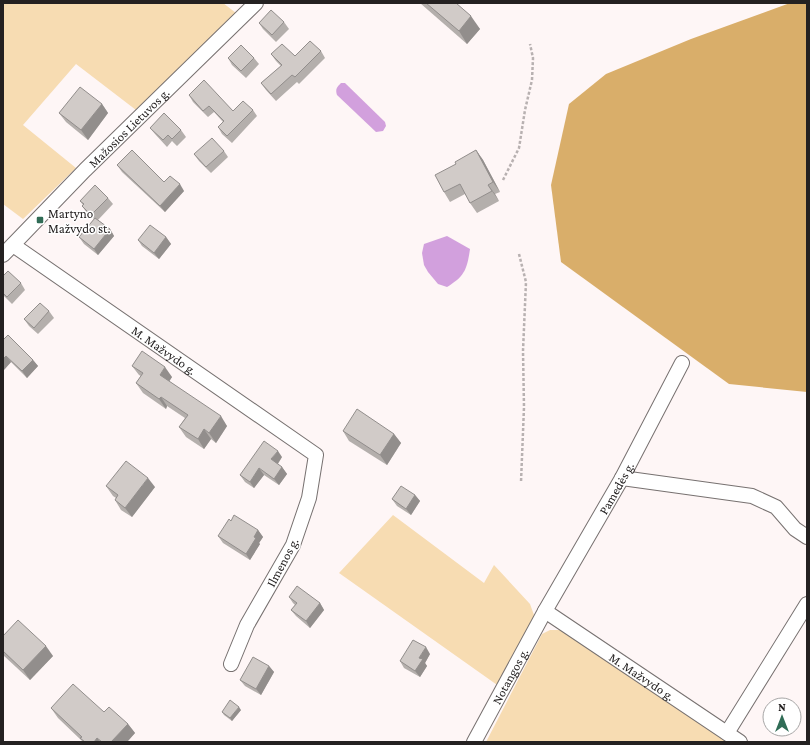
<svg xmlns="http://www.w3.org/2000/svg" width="810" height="745" font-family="'Crimson Pro',serif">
  <rect width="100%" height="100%" fill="#fef6f6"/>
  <g fill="#f7dcb2">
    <path d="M3,3H223L236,13L136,110L76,64L23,125L76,168L23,219L3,204Z"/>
    <path d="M393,515L484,583L494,565L530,604L534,615L530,626L500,687L339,573Z"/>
    <path d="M550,630H563L728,742H486L542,634Z"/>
  </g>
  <path fill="#d9ae6a" d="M790,3H807V392L729,384L561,262L551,185L569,104L606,74L691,39Z"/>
  <g fill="#d2a0dd">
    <path d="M341,83H345L385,122L386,126L383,131L376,132L337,95C335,89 337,87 341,83Z"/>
    <path d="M447,236L470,249C467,269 465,276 447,287L438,284L428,272L424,265L422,253L424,244Z"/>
  </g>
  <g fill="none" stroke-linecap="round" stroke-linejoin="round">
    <defs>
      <g id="minor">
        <path id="s1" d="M13,245L316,455L309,498L293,545L247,625L231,664"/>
        <path id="s2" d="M3,255L85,170L256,3"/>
        <path d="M622,478L752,496L776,507L795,529L807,537"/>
        <path id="s3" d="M545,611L740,742"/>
        <path d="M727,733L807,604"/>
        <path id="s4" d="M474,742L545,611L622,478L682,363"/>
      </g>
    </defs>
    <use href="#minor" stroke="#777170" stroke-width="16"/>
    <g stroke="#b8b1b1" stroke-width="2.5" stroke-dasharray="3 2" stroke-linecap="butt">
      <path d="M503,180L519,148L525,110L532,80L533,58L530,44"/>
      <path d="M519,254L526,282L523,351L524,407L521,482"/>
    </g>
    <use href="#minor" stroke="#fff" stroke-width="14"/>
  </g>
  <g fill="#b4afac">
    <path d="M420,3H456L480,29L467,44Z"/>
    <path d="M284,22L289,29L276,42L263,29L259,23Z"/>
    <path d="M321,51L325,58L299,84L297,82L276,101L266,90L261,83L281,66L276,61L271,54L295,56Z"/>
    <path d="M228,58H254L259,64L246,78L232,65Z"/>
    <path d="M189,95L233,111L253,110L257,116L232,143L222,134L218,127L223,122L214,112L208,117L193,102Z"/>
    <path d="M102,104L108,113L88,140L66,122L59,113Z"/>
    <path d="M150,128L181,130L186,137L177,146L172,141L167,147L155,134Z"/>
    <path d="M476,150L483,160L500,192L495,194L499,201L477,213L470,203L465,194L450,202L444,192L456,164Z"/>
    <path d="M224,151L228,157L211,173L199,161L194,154Z"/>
    <path d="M117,165L184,191L165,212L122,172Z"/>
    <path d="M108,198L113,204L98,220L110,229L114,236L98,255L84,244L79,237L94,219L87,213L82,206L83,205L80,201Z"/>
    <path d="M166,237L171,244L159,259L142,246L138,240Z"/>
    <path d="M3,276L21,283L25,290L12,304L3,295Z"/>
    <path d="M49,311L54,318L38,334L29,326L24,319Z"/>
    <path d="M3,340L33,360L38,366L27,378L11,362L3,371Z"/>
    <path d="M132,366L172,377L169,381L227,426L216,443L211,439L204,449L186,437L179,427L185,418L167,406L166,409L143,393L136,383L141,376L139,375Z"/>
    <path d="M343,431L394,434L401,443L387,465L349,441Z"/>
    <path d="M282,457L278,464L282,467L287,474L279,485L264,475L254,488L245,482L240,475Z"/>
    <path d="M106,486L155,487L132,517L121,510L115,500L116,498L113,496Z"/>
    <path d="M415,495L420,501L411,515L397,506L392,499Z"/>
    <path d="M258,530L263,537L259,543L260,544L250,560L223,543L218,536Z"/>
    <path d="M289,597L320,603L324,610L310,628L296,616L291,610L295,605L293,603Z"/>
    <path d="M3,636L53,656L30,680L3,655Z"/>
    <path d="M430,654L425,663L427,666L420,677L404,668L400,661Z"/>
    <path d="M269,666L274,672L261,695L245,686L240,680Z"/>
    <path d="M51,708L104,712L128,724L135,733L127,742H83L81,740L58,718Z"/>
    <path d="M241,710L232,721L224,715L222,712Z"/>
  </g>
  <g fill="#928e8c">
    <path d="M471,16L480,29L467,44L459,31Z"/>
    <path d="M102,104L108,113L88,140L81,130Z"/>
    <path d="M476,150L483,160L500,192L493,182Z"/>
    <path d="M180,184L184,191L165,212L160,206Z"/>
    <path d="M488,185L495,194L499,201L492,191Z"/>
    <path d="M110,229L114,236L98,255L94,249Z"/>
    <path d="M166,237L171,244L159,259L154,253Z"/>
    <path d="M6,356L11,362L3,371V359Z"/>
    <path d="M33,360L38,366L27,378L22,371Z"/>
    <path d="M165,367L172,377L167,385L160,375Z"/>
    <path d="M161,397L167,406L166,409L159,399Z"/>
    <path d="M221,416L227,426L216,443L209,433Z"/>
    <path d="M204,429L211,439L204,449L198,439Z"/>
    <path d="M394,434L401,443L387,465L380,455Z"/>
    <path d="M278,451L282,457L276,466L271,459Z"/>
    <path d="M282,467L287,474L279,485L274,479Z"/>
    <path d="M259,468L264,475L254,488L250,482Z"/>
    <path d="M148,478L155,487L132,517L125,508Z"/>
    <path d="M415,495L420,501L411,515L406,509Z"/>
    <path d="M258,530L263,537L259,543L260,544L250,560L246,554L254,537Z"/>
    <path d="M320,603L324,610L310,628L306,621Z"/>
    <path d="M46,646L53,656L30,680L23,670Z"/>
    <path d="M426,647L430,654L425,663L427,666L420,677L415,671L419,658Z"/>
    <path d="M269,666L274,672L261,695L256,689Z"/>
    <path d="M239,707L241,710L232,721L230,718Z"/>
    <path d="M128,724L135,733L127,742H111Z"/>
    <path d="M97,738L100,742H94Z"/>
  </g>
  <g fill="#d1cbc8" stroke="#928e8c">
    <path d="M426,3H456L471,16L459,31Z"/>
    <path d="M271,10L284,22L272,35L259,23Z"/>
    <path d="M310,41L321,51L295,77L292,75L271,94L261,83L282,65L271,54L282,44L295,56Z"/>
    <path d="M241,45L254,58L241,71L228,58Z"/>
    <path d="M204,80L233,111L243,101L253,110L227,136L218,127L224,121L209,106L203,111L189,95Z"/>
    <path d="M80,87L102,104L81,130L59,113Z"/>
    <path d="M164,113L181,130L172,139L168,135L163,140L150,128Z"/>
    <path d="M212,138L224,151L206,167L194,154Z"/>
    <path d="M132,150L164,182L170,176L180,184L160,206L117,165Z"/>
    <path d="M476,150L493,182L488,185L492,191L470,203L460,184L444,192L435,175L456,164L455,162Z"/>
    <path d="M95,185L108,198L91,215L82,206L84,204L80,201Z"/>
    <path d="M95,218L110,229L94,249L79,237Z"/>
    <path d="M150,225L166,237L154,253L138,240Z"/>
    <path d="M8,271L21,283L7,297L3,293V276Z"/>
    <path d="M40,303L49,311L34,328L24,319Z"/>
    <path d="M8,335L33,360L22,371L6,356L3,359V340Z"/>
    <path d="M142,351L165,367L160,375L221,416L209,433L204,429L198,439L179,427L188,415L161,397L159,399L136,383L143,373L132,366Z"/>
    <path d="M357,409L394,434L380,455L343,431Z"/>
    <path d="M264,441L278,451L271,459L282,467L274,479L259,468L250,482L240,475Z"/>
    <path d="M126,461L148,478L125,508L115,500L118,495L106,486Z"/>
    <path d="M401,486L415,495L406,509L392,499Z"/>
    <path d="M234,515L258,530L254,537L256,538L246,554L218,536L229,519L231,521Z"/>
    <path d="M297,586L320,603L306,621L291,610L297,603L289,597Z"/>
    <path d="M18,620L46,646L23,670L3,651V636Z"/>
    <path d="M413,640L426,647L419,658L423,659L415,671L400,661Z"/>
    <path d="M253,657L269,666L256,689L240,680Z"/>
    <path d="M73,684L104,712L109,707L128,724L111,742H102L97,738L94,742H85L80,738L82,737L51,708Z"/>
    <path d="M230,700L239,707L230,718L222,712Z"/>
  </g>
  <rect fill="#306c56" stroke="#fff" stroke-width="1.5" x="36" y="216" width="8" height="8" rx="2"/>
  <g text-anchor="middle" stroke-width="3" stroke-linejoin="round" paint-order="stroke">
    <g font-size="13" fill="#242121" stroke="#fff">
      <text dy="5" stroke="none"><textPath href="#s2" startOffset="179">Mažosios Lietuvos g.</textPath></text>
      <text dy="5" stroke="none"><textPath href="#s1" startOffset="184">M. Mažvydo g.</textPath></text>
      <text dy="5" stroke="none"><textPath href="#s4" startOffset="291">Pamedės g.</textPath></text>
      <text transform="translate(282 562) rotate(-62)" y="5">Ilmenos g.</text>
      <text dy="5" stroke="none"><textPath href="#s4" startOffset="75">Notangos g.</textPath></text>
      <text dy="5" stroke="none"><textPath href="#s3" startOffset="117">M. Mažvydo g.</textPath></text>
    </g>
    <g font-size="13" fill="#242121" stroke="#fff" text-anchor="start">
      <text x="48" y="218">Martyno<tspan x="48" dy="15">Mažvydo st.</tspan></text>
    </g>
  </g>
  <rect width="810" height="745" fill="none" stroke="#242121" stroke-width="8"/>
  <g transform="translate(782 717)"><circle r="19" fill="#ffffff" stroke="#a7a6a6"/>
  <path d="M0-3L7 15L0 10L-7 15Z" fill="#306c56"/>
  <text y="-6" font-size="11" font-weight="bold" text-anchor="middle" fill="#242121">N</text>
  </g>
</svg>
